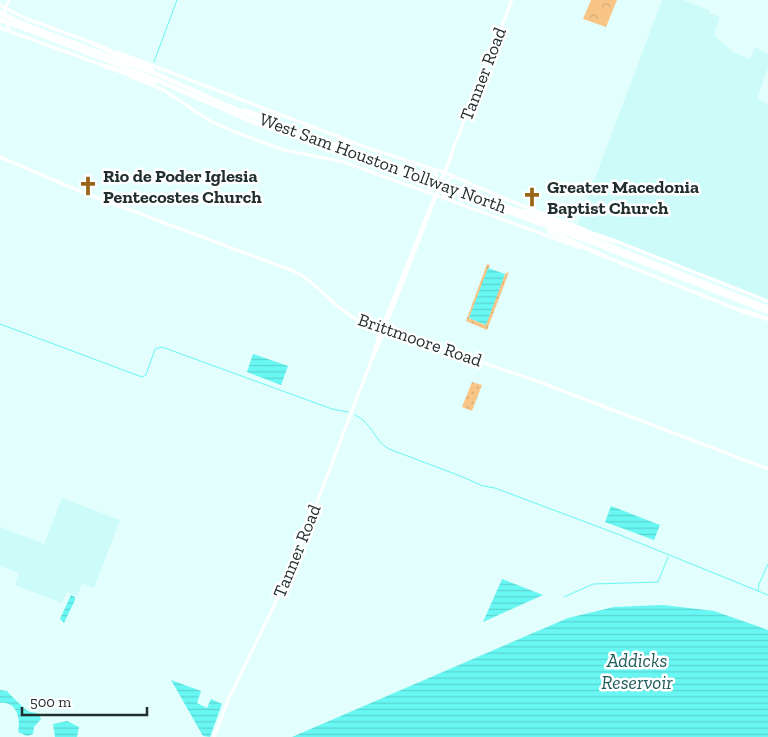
<svg xmlns="http://www.w3.org/2000/svg" width="768" height="737" font-family="'Zilla Slab',serif">
  <defs>
    <pattern id="grass-dots" width="8" height="8" patternUnits="userSpaceOnUse" patternTransform="scale(1.25)"><rect width="8" height="8" fill="#f8c587"/><path d="M2 2h.1M6 6h.1" fill="none" stroke="#d4aa75" stroke-width="1.8" stroke-linecap="round"/></pattern>
    <pattern id="park-crowns" width="20" height="18" patternUnits="userSpaceOnUse" patternTransform="scale(1.25)"><rect width="20" height="18" fill="#f8c587"/><path d="M2 6a3 3 0 1 1 6 0M12 15a3 3 0 1 1 6 0" fill="none" stroke="#d4aa75"/></pattern>
    <pattern id="water-rules" width="6" height="5" patternUnits="userSpaceOnUse" patternTransform="scale(1.25)"><rect width="6" height="5" fill="#68f7f3"/><path d="M0 2.5h6" fill="none" stroke="#5ad4d1"/></pattern>
  </defs>
  <rect width="100%" height="100%" fill="#e2fffd"/>
  <g fill="#cdfbf9">
    <path d="M662,0H683L709,10V13L720,17L714,35L733,52L750,59L755,47L768,54V68L757,98L768,105V301L577,226Z"/>
    <path d="M62,498L120,520L94,588L82,584L77,596L67,592L62,603L15,585L19,573L0,566V527L44,544Z"/>
  </g>
  <g fill="url(#grass-dots)">
    <path d="M487,264L490,265L469,318L485,325L505,274L509,272L487,330L466,321Z"/>
    <path d="M472,382L482,385L472,411L462,407Z"/>
  </g>
  <path fill="url(#park-crowns)" d="M591,0H617L606,27L583,19Z"/>
  <g fill="url(#water-rules)">
    <path d="M488,268L505,274L486,325L469,318Z"/>
    <path d="M253,354L288,366L281,385L247,372Z"/>
    <path d="M611,506L660,525L654,540L605,522Z"/>
    <path d="M502,579L543,595L483,622Z"/>
    <path d="M71,595L75,597V600L64,623L60,619Z"/>
    <path d="M663,605L714,611L768,630V737H292L568,618L614,607Z"/>
    <path d="M171,680L201,691L197,703L207,708L211,699L222,704L210,737L203,736Z"/>
    <path d="M0,690L7,691C10,695 24,708 28,711C31,713 36,712 39,714L41,719L34,727L33,734L27,736L18,732C21,719 17,701 0,703Z"/>
    <path d="M67,721L79,727L77,737H55L53,724Z"/>
  </g>
  <g fill="none" stroke-linecap="round" stroke-linejoin="round">
    <g stroke="#68f7f3" stroke-width="1">
      <path d="M154,62L177,0"/>
      <path d="M0,324L142,377L146,375L155,349L162,347L332,409L348,412"/>
      <path d="M355,415C372,422 374,441 389,449L463,477L483,486L495,488L615,533L768,595"/>
      <path d="M758,591L759,584L768,564"/>
      <path d="M564,597L593,584L658,582L668,557"/>
    </g>
    <g stroke="#fff" stroke-width="3">
      <path d="M0,5L27,19L93,43"/>
      <path d="M0,23L9,0"/>
      <path d="M0,28L105,66"/>
      <path d="M10,30L7,26L11,16"/>
      <path d="M117,52L371,149L446,173L508,200L586,230"/>
      <path d="M131,77L162,89L210,121L235,132L284,150L344,162L581,248"/>
      <path d="M453,149L512,0"/>
      <path d="M0,157L82,192L296,272C320,285 335,309 359,321L534,380L768,469"/>
      <path d="M426,193L431,189L437,176L433,169"/>
      <path d="M444,199L443,193L448,180L455,176"/>
      <path d="M613,240L768,301"/>
      <path d="M606,257L744,312"/>
      <path d="M373,359L452,155"/>
      <path d="M214,737L229,698L290,573L371,361L380,332L454,148"/>
    </g>
    <g stroke="#fff" stroke-width="4.5">
      <path d="M0,13L24,24L159,75L244,113L368,156L580,234L768,308"/>
      <path d="M0,19L152,78L256,123L350,154L601,246L768,312"/>
      <path d="M92,43L152,70"/>
      <path d="M104,66L155,82"/>
      <path d="M244,110L279,123"/>
      <path d="M524,211L614,241"/>
      <path d="M549,231L606,257"/>
      <path d="M743,311L768,319"/>
    </g>
  </g>
  <defs>
    <symbol id="church-bare" viewBox="-9 -9 18 18"><path d="M-1.2-6h2.4v3.5h3.3v2.4h-3.3V6h-2.4V-.1h-3.3v-2.4h3.3Z" fill="#986519" stroke="#fff" stroke-width="2.5" paint-order="stroke"/></symbol>
  </defs>
  <g fill-rule="evenodd">
    <use href="#church-bare" x="74" y="172" width="28" height="28"/>
    <use href="#church-bare" x="518" y="183" width="28" height="28"/>
  </g>
  <g text-anchor="middle" stroke-width="5" stroke-linejoin="round" paint-order="stroke">
    <g font-size="18" fill="#222f2f" stroke="#fff">
      <text transform="translate(483 74) rotate(-69)" y="6">Tanner Road</text>
      <text transform="translate(383 163) rotate(20)" y="6">West Sam Houston Tollway North</text>
      <text transform="translate(420 340) rotate(19)" y="6">Brittmoore Road</text>
      <text transform="translate(297 551) rotate(-68)" y="6">Tanner Road</text>
    </g>
    <g font-size="18" font-weight="bold" fill="#222f2f" stroke="#fff" text-anchor="start">
      <text x="103" y="182">Rio de Poder Iglesia<tspan x="103" dy="21">Pentecostes Church</tspan></text>
      <text x="547" y="193">Greater Macedonia<tspan x="547" dy="21">Baptist Church</tspan></text>
    </g>
    <g font-size="19" font-style="italic" fill="#205d5b" stroke="#fff">
      <text x="637" y="667">Addicks<tspan x="637" dy="22">Reservoir</tspan></text>
    </g>
  </g>
  <path d="M22 707v8h125v-8" fill="none" stroke="#222f2f" stroke-width="2.5"/>
  <text x="30" y="707" font-size="15" fill="#222f2f" stroke="#ffffff" stroke-width="4" paint-order="stroke">500 m</text>
</svg>
